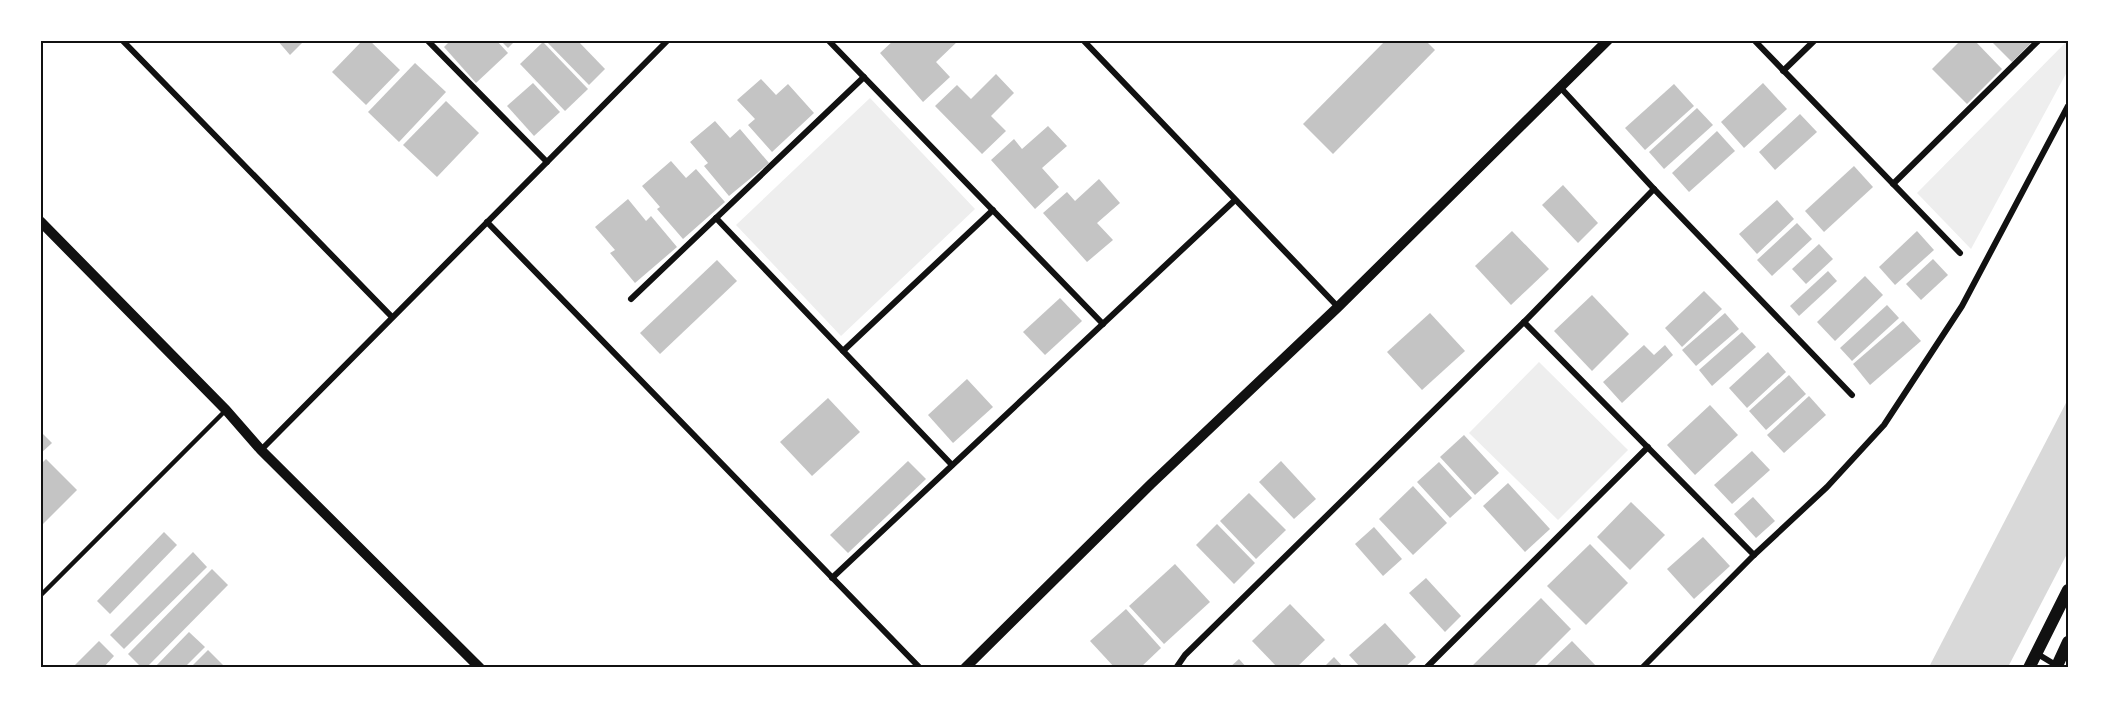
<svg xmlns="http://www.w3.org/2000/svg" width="2109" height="708" font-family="'Source Sans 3',sans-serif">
  <rect width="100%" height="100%" fill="#fff"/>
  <g fill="#eee">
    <path d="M2067,41L2068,70L1971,249L1917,193Z"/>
    <path d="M870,98L975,209L841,336L736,225Z"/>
    <path d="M1539,362L1628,450L1558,520L1469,433Z"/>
  </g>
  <path fill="#d9d9d9" d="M2068,399V552L2008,667H1929Z"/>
  <g fill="#c4c4c4">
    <path d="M277,40H305L290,55Z"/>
    <path d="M363,40H369L400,70L366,105L332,72Z"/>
    <path d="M451,40H496L508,53L476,83L444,47Z"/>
    <path d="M500,40H516L508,48Z"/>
    <path d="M545,40H577L605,69L589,85Z"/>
    <path d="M894,40H959L936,62L950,77L923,102L880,53Z"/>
    <path d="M1386,40H1425L1435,50L1333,154L1303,124Z"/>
    <path d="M1961,40H1974L2002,69L1967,104L1932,69Z"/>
    <path d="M1990,40H2034L2012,62Z"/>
    <path d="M543,42L588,89L565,111L520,64Z"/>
    <path d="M415,63L446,92L399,142L368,112Z"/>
    <path d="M996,74L1014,93L991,116L1006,131L982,154L935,106L957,85L971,99Z"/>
    <path d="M761,79L776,95L788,84L814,113L772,152L748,125L755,119L737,100Z"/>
    <path d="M533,83L560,112L534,136L507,106Z"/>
    <path d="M1763,83L1787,109L1744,148L1721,122Z"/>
    <path d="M1674,84L1694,106L1645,150L1625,128Z"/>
    <path d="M446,101L479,133L437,177L403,145Z"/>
    <path d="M1697,108L1713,125L1664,169L1649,152Z"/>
    <path d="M1800,114L1817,132L1775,170L1759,152Z"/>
    <path d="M715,121L730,138L740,129L769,163L729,196L704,166L708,163L690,142Z"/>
    <path d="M1048,126L1067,146L1042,168L1059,187L1035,209L991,160L1014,139L1022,149Z"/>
    <path d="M1717,131L1735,151L1689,192L1672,173Z"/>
    <path d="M671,161L686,178L696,169L725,202L683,239L657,209L660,207L642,186Z"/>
    <path d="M1854,166L1873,187L1824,232L1805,211Z"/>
    <path d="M1099,179L1120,203L1097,223L1113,240L1087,262L1043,213L1067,192L1075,201Z"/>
    <path d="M1563,185L1598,223L1578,243L1542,205Z"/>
    <path d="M628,199L646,221L651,216L677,247L635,283L610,253L615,250L595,227Z"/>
    <path d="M1777,200L1794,219L1757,254L1739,234Z"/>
    <path d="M1797,223L1812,239L1772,276L1757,260Z"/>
    <path d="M1512,231L1549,269L1511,305L1475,266Z"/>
    <path d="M1917,231L1934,250L1895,285L1879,267Z"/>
    <path d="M1819,244L1833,259L1806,284L1792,269Z"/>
    <path d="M1933,259L1948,275L1921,300L1906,284Z"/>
    <path d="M717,260L737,281L660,354L640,333Z"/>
    <path d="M1828,271L1837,281L1799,316L1790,306Z"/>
    <path d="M1865,276L1883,295L1835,341L1817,322Z"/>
    <path d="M1704,291L1722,309L1682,347L1665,328Z"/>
    <path d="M1592,295L1629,334L1592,371L1554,331Z"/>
    <path d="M1060,298L1082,321L1045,355L1023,332Z"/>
    <path d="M1887,305L1899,318L1852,361L1840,348Z"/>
    <path d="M1430,313L1465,351L1422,390L1387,352Z"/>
    <path d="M1725,313L1739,329L1696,366L1682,350Z"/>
    <path d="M1903,321L1921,341L1870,385L1853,364Z"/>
    <path d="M1742,332L1756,347L1712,386L1699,370Z"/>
    <path d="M1644,345L1654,355L1665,345L1673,355L1622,403L1603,382Z"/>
    <path d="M1768,352L1786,372L1747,408L1729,388Z"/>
    <path d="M1789,375L1806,394L1766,430L1749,411Z"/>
    <path d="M967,379L993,407L953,443L928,415Z"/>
    <path d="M1809,396L1826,415L1784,453L1767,435Z"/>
    <path d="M828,398L860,432L812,476L780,442Z"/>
    <path d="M1710,405L1738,435L1695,475L1667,445Z"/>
    <path d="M40,431L52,443L40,454Z"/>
    <path d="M1464,435L1499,473L1475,495L1440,457Z"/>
    <path d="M1752,451L1770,470L1732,504L1714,485Z"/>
    <path d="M46,459L77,490L40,527V465Z"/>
    <path d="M908,461L926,479L848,553L830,535Z"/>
    <path d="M1281,461L1316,499L1294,519L1259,482Z"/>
    <path d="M1439,462L1472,498L1450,518L1417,482Z"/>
    <path d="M1508,483L1550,529L1525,552L1483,506Z"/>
    <path d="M1413,486L1447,523L1413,555L1379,519Z"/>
    <path d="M1249,493L1286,530L1256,559L1220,521Z"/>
    <path d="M1753,497L1775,521L1756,538L1734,514Z"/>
    <path d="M1631,502L1665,535L1630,570L1597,537Z"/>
    <path d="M1217,524L1255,563L1234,584L1196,545Z"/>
    <path d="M1374,527L1402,559L1383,576L1355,544Z"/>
    <path d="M164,532L177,545L110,614L97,601Z"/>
    <path d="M1703,537L1730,566L1694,599L1667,569Z"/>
    <path d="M1590,544L1628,583L1586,625L1547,586Z"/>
    <path d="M193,552L207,567L124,649L110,635Z"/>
    <path d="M1175,564L1210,602L1164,644L1129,606Z"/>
    <path d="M212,569L228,585L146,668H142L128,654Z"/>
    <path d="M1426,578L1461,616L1445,632L1409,593Z"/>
    <path d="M1541,598L1571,629L1532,668H1470Z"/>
    <path d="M1290,604L1325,640L1296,668H1278L1252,641Z"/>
    <path d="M1126,609L1161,648L1140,668H1115L1090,641Z"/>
    <path d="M1385,623L1416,657L1404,668H1361L1349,655Z"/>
    <path d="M189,632L205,647L184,668H154Z"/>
    <path d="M99,641L114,656L103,668H72Z"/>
    <path d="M1572,641L1598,668H1544Z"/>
    <path d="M208,650L226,668H190Z"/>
    <path d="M1334,657L1344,668H1323Z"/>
    <path d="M1239,659L1247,668H1229Z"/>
  </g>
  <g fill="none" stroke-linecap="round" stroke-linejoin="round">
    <path stroke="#111" stroke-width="4.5" d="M40,596L225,411"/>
    <g stroke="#111" stroke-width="6">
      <path d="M122,40L392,317"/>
      <path d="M427,40L547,162"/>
      <path d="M828,40L1103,324"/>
      <path d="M1083,40L1338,307"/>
      <path d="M1754,40L1960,253"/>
      <path d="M1783,71L1815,40"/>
      <path d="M1560,87L1654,189L1852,395"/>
      <path d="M1893,184L2039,40"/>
      <path d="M716,218L952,465"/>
      <path d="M487,222L920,668"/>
      <path d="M631,299L864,77"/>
      <path d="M1524,322L1754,555"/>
      <path d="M843,351L993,210"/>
      <path d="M261,450L668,40"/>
      <path d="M832,578L1235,200"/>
      <path d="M2036,653L2059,667"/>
      <path d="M1176,668L1185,655L1524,322L1654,189"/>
      <path d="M1426,668L1648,447"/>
      <path d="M1642,668L1754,555L1827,487L1884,425L1962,306L2068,106"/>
    </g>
    <g stroke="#111" stroke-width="10">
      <path d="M40,221L226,410L261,450L480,668"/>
      <path d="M965,668L1151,484L1338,307L1608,40"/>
    </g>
    <g stroke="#111" stroke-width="12">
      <path d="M2029,668L2068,590"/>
      <path d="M2056,668L2068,642"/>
    </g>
  </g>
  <rect width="2109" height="708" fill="none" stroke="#ffffff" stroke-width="84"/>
  <rect x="42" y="42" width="2025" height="624" fill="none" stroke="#111" stroke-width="2"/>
</svg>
